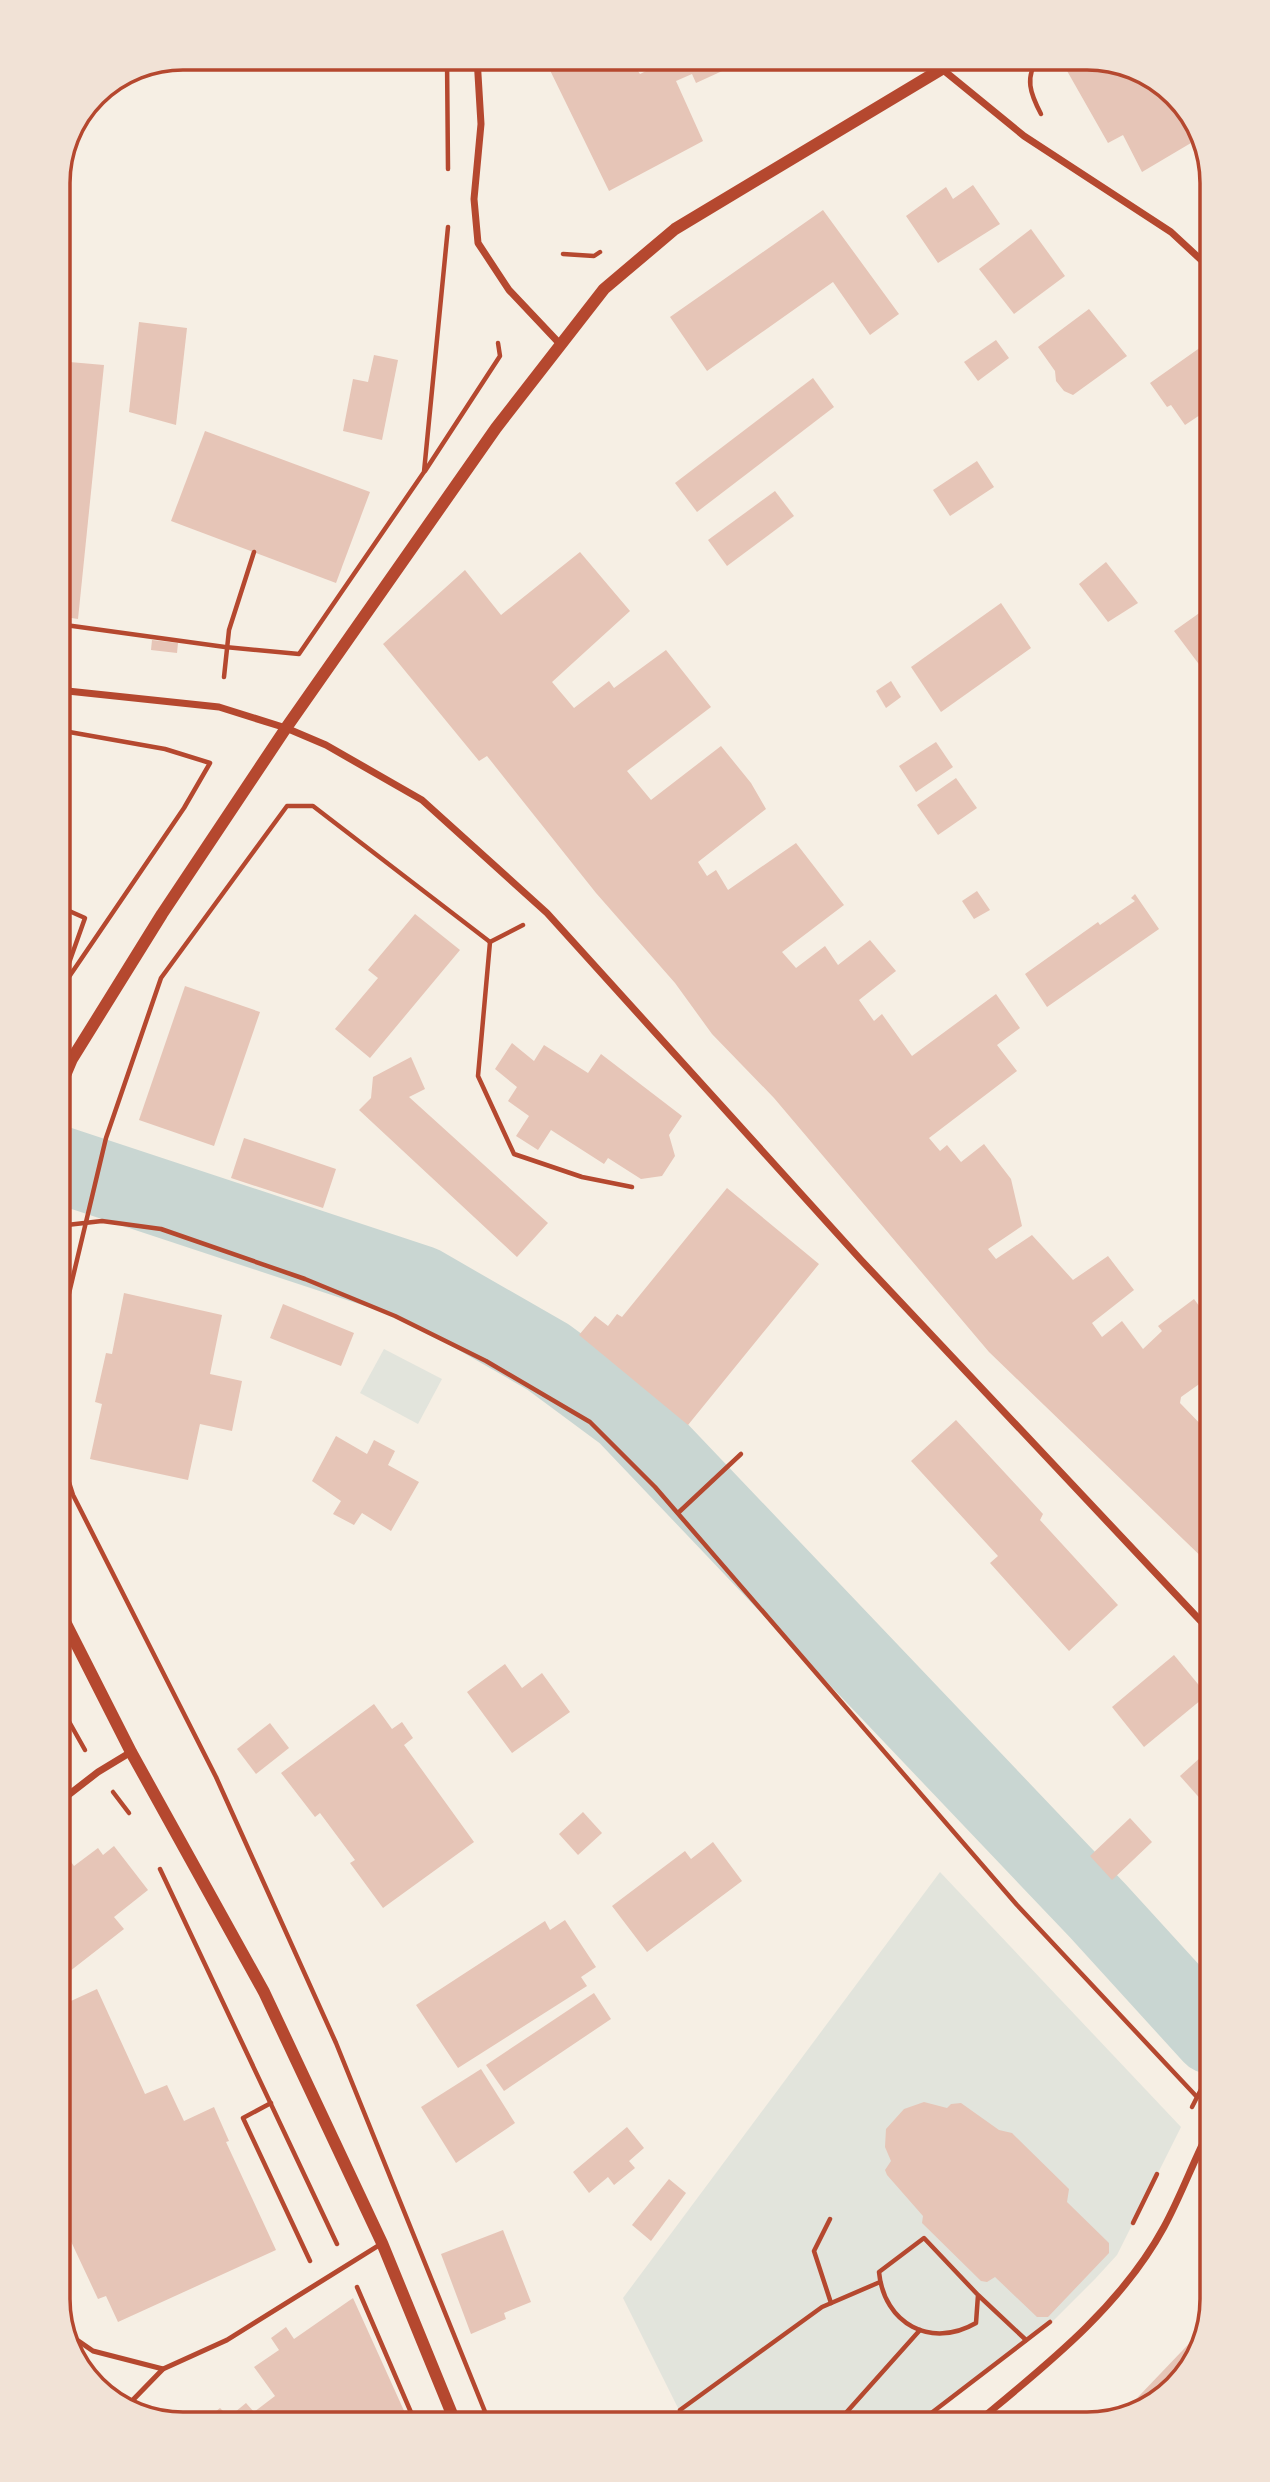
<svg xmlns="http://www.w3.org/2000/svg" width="1270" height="2482" font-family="Inter,sans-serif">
  <rect width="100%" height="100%" fill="#f6efe4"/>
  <g fill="#e2e4dc">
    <path d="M384,1349L442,1379L418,1424L360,1393Z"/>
    <path d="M940,1872L1181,2127L1117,2255L1095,2279L1054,2320L917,2424H686L623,2298Z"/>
  </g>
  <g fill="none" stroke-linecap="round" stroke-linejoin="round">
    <path stroke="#c9d6d2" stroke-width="77" d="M58,1164L421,1284L548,1357L625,1414L1098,1911L1212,2036"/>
  </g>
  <g fill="#e6c5b7">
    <path d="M544,58H629L640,74L673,58H740L742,62L696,83L692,74L676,81L703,141L609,191Z"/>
    <path d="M1070,58H1096L1158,82L1171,104L1174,101L1196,140L1142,172L1123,135L1108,143L1062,62Z"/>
    <path d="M973,185L1000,224L938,263L906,216L946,187L953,199Z"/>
    <path d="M823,210L899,314L870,335L833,282L707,371L670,317Z"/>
    <path d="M1031,229L1065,276L1014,314L979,269Z"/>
    <path d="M1089,309L1127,356L1073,395L1064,391L1056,381L1055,371L1038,347Z"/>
    <path d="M139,322L187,328L176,425L129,412Z"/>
    <path d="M996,340L1009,358L978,381L964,362Z"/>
    <path d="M1201,347L1212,363V407L1185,425L1171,405L1167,407L1150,383Z"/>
    <path d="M374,355L398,360L382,440L343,431L353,379L368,382Z"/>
    <path d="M58,361L104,365L78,619L58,616Z"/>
    <path d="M813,378L834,407L697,512L675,483Z"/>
    <path d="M205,431L370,492L336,583L171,521Z"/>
    <path d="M1212,455V475L1203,461Z"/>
    <path d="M977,461L994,487L950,516L933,490Z"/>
    <path d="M775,491L794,516L727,566L708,540Z"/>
    <path d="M580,552L630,611L552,682L574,708L609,681L614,688L666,650L711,707L627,771L651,800L721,746L751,783L766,809L698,862L707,876L716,870L728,890L796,843L844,905L782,952L796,968L825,946L838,965L870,940L896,971L859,1000L874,1021L882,1014L912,1056L996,994L1020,1028L997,1045L1017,1071L929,1138L940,1151L947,1145L961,1162L984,1144L1011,1179L1022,1226L988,1249L996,1259L1032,1235L1073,1280L1108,1256L1134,1290L1092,1323L1102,1337L1122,1321L1143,1349L1162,1331L1158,1326L1194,1299L1208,1318L1212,1315V1375L1181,1397L1180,1403L1212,1436V1567L989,1352L774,1098L712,1034L675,983L596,893L487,756L479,761L383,644L465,570L501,615Z"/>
    <path d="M1106,562L1138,603L1108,622L1079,584Z"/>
    <path d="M1001,603L1031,648L941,712L911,667Z"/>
    <path d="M1205,609L1212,618V630L1205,635L1212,645V658L1201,667L1174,631Z"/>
    <path d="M152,640L178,643L177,653L151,650Z"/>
    <path d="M891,681L901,697L886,708L876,691Z"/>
    <path d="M936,742L953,767L916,792L899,766Z"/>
    <path d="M956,778L977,808L938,835L917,805Z"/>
    <path d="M977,891L990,910L974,919L962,901Z"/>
    <path d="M1135,894L1159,929L1047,1007L1025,974L1098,922L1100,925L1135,901L1131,898Z"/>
    <path d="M415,914L460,950L370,1058L335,1029L378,978L368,970Z"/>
    <path d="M185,986L260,1012L214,1146L139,1120Z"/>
    <path d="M512,1043L534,1061L544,1045L588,1073L601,1054L682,1116L669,1135L675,1156L662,1176L641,1179L608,1158L604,1164L551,1130L538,1150L516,1136L529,1116L508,1101L517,1087L495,1069Z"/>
    <path d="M411,1057L425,1089L409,1097L548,1223L517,1257L359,1110L371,1098L373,1077Z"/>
    <path d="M244,1138L336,1169L323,1208L231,1178Z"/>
    <path d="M727,1188L819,1264L688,1425L579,1335L595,1316L608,1326L617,1314L622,1317Z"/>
    <path d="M124,1293L222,1315L210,1374L242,1381L232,1431L200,1424L188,1480L90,1459L102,1404L95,1402L106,1353L112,1354Z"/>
    <path d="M283,1304L354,1333L341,1366L270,1338Z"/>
    <path d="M956,1420L1043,1514L1040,1520L1118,1605L1069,1651L990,1563L998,1556L911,1461Z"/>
    <path d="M336,1436L367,1454L374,1440L395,1451L388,1465L419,1482L391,1531L362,1513L354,1525L333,1514L341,1501L312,1481Z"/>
    <path d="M1174,1655L1207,1695L1144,1747L1112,1707Z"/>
    <path d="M505,1664L522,1688L542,1673L570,1712L512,1753L467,1692Z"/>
    <path d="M374,1704L392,1729L402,1722L413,1738L404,1745L474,1842L383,1908L350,1863L355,1860L320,1813L315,1817L281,1773Z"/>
    <path d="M270,1723L289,1748L256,1774L237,1749Z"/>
    <path d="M1212,1747V1812L1180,1776Z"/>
    <path d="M583,1812L602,1833L578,1855L559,1834Z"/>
    <path d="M1130,1818L1152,1842L1112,1880L1090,1856Z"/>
    <path d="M713,1842L742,1881L647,1952L612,1906L685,1851L691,1859Z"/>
    <path d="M114,1846L148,1890L114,1917L124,1929L65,1975L58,1965V1855L63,1851L74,1866L98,1848L103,1855Z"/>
    <path d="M565,1920L596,1967L581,1977L587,1986L458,2068L416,2005L545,1921L550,1930Z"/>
    <path d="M97,1989L145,2094L167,2085L184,2121L214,2107L229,2141L226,2142L276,2250L118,2322L106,2296L98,2299L60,2218L69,2214L58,2189V2007Z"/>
    <path d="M594,1993L611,2019L504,2091L486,2065Z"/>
    <path d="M481,2069L515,2123L456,2163L421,2107Z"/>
    <path d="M924,2102L947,2108L951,2104L961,2103L999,2130L1012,2133L1069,2189L1067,2202L1109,2243V2253L1048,2317H1037L995,2277L987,2282L981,2281L922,2223L923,2216L887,2175L885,2170L891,2161L885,2147L886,2129L904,2109Z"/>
    <path d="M627,2127L644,2148L629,2161L635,2168L614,2185L608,2177L589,2193L573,2172Z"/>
    <path d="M669,2179L686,2193L651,2241L632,2225Z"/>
    <path d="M503,2230L531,2302L504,2313L506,2319L471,2334L441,2254Z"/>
    <path d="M353,2298L410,2424H209L205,2420L220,2408L229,2417L246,2403L254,2412L275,2396L254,2367L279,2350L271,2338L286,2327L294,2339Z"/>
    <path d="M1203,2329L1191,2369L1135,2415L1118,2418Z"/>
  </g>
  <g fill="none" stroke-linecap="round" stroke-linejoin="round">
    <g stroke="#b5482f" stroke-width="4.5">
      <path d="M447,58L448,169"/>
      <path d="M1040,58C1023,76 1031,95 1041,114"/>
      <path d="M563,254L594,256L600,252"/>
      <path d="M425,471L500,356L498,343"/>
      <path d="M58,624L225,647L299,654L424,472L448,227"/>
      <path d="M224,677L229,630L254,552"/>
      <path d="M58,906L85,918L64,977"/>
      <path d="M490,942L478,1076L514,1154L582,1177L632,1187"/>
      <path d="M490,942L523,925"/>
      <path d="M58,993L184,808L210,763L165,749L58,730"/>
      <path d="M58,1226L102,1221L161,1229L305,1279L395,1316L486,1361L590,1422L655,1487L1017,1905L1197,2097"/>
      <path d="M58,1356L66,1306L106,1138L161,978L287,806H313L490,942"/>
      <path d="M58,1448L73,1495L216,1777L336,2043L490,2424"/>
      <path d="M678,1513L741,1454"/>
      <path d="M58,1702L85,1750"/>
      <path d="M113,1792L129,1813"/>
      <path d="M160,1869L337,2244"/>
      <path d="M271,2103L243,2118L310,2261"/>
      <path d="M1192,2107L1212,2068"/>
      <path d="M830,2219L814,2251L831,2303"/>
      <path d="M1133,2223L1157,2174"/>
      <path d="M357,2287L416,2424"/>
      <path d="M978,2295L924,2238L879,2272C884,2324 931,2349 976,2323L978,2295L1026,2340"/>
      <path d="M680,2410L822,2307L880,2282"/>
      <path d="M836,2424L920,2330"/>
      <path d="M917,2424L1050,2322"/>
    </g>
    <g stroke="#b5482f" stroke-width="5">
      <path d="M64,2331L93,2351L163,2369"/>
      <path d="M126,2407L163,2369L227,2340L381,2244"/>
    </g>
    <g stroke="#b5482f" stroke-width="7">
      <path d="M477,58L481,124L474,199L478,243L509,290L560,344"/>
      <path d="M942,69L1024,136L1171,232L1212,270"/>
      <path d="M58,690L219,707L286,728L326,745L422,800L547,913L861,1260L1212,1633"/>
      <path d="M58,1803L98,1772L131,1752"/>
      <path d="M975,2424C1044,2367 1120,2308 1164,2227C1182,2194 1194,2159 1212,2125"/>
    </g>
    <g stroke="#b5482f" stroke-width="12">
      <path d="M58,1092L72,1059L162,914L286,728L496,428L604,289L675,229L960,58"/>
      <path d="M58,1608L131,1752L264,1992L382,2243L456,2424"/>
    </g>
  </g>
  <path d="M0 0H1270V2482H0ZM183 70H1087A113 113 0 0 1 1200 183V2299A113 113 0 0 1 1087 2412H183A113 113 0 0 1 70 2299V183A113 113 0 0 1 183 70Z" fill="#f1e2d6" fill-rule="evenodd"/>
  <path fill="none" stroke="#b5482f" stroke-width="3.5" d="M183 70H1087A113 113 0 0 1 1200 183V2299A113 113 0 0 1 1087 2412H183A113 113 0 0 1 70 2299V183A113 113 0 0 1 183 70Z"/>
</svg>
